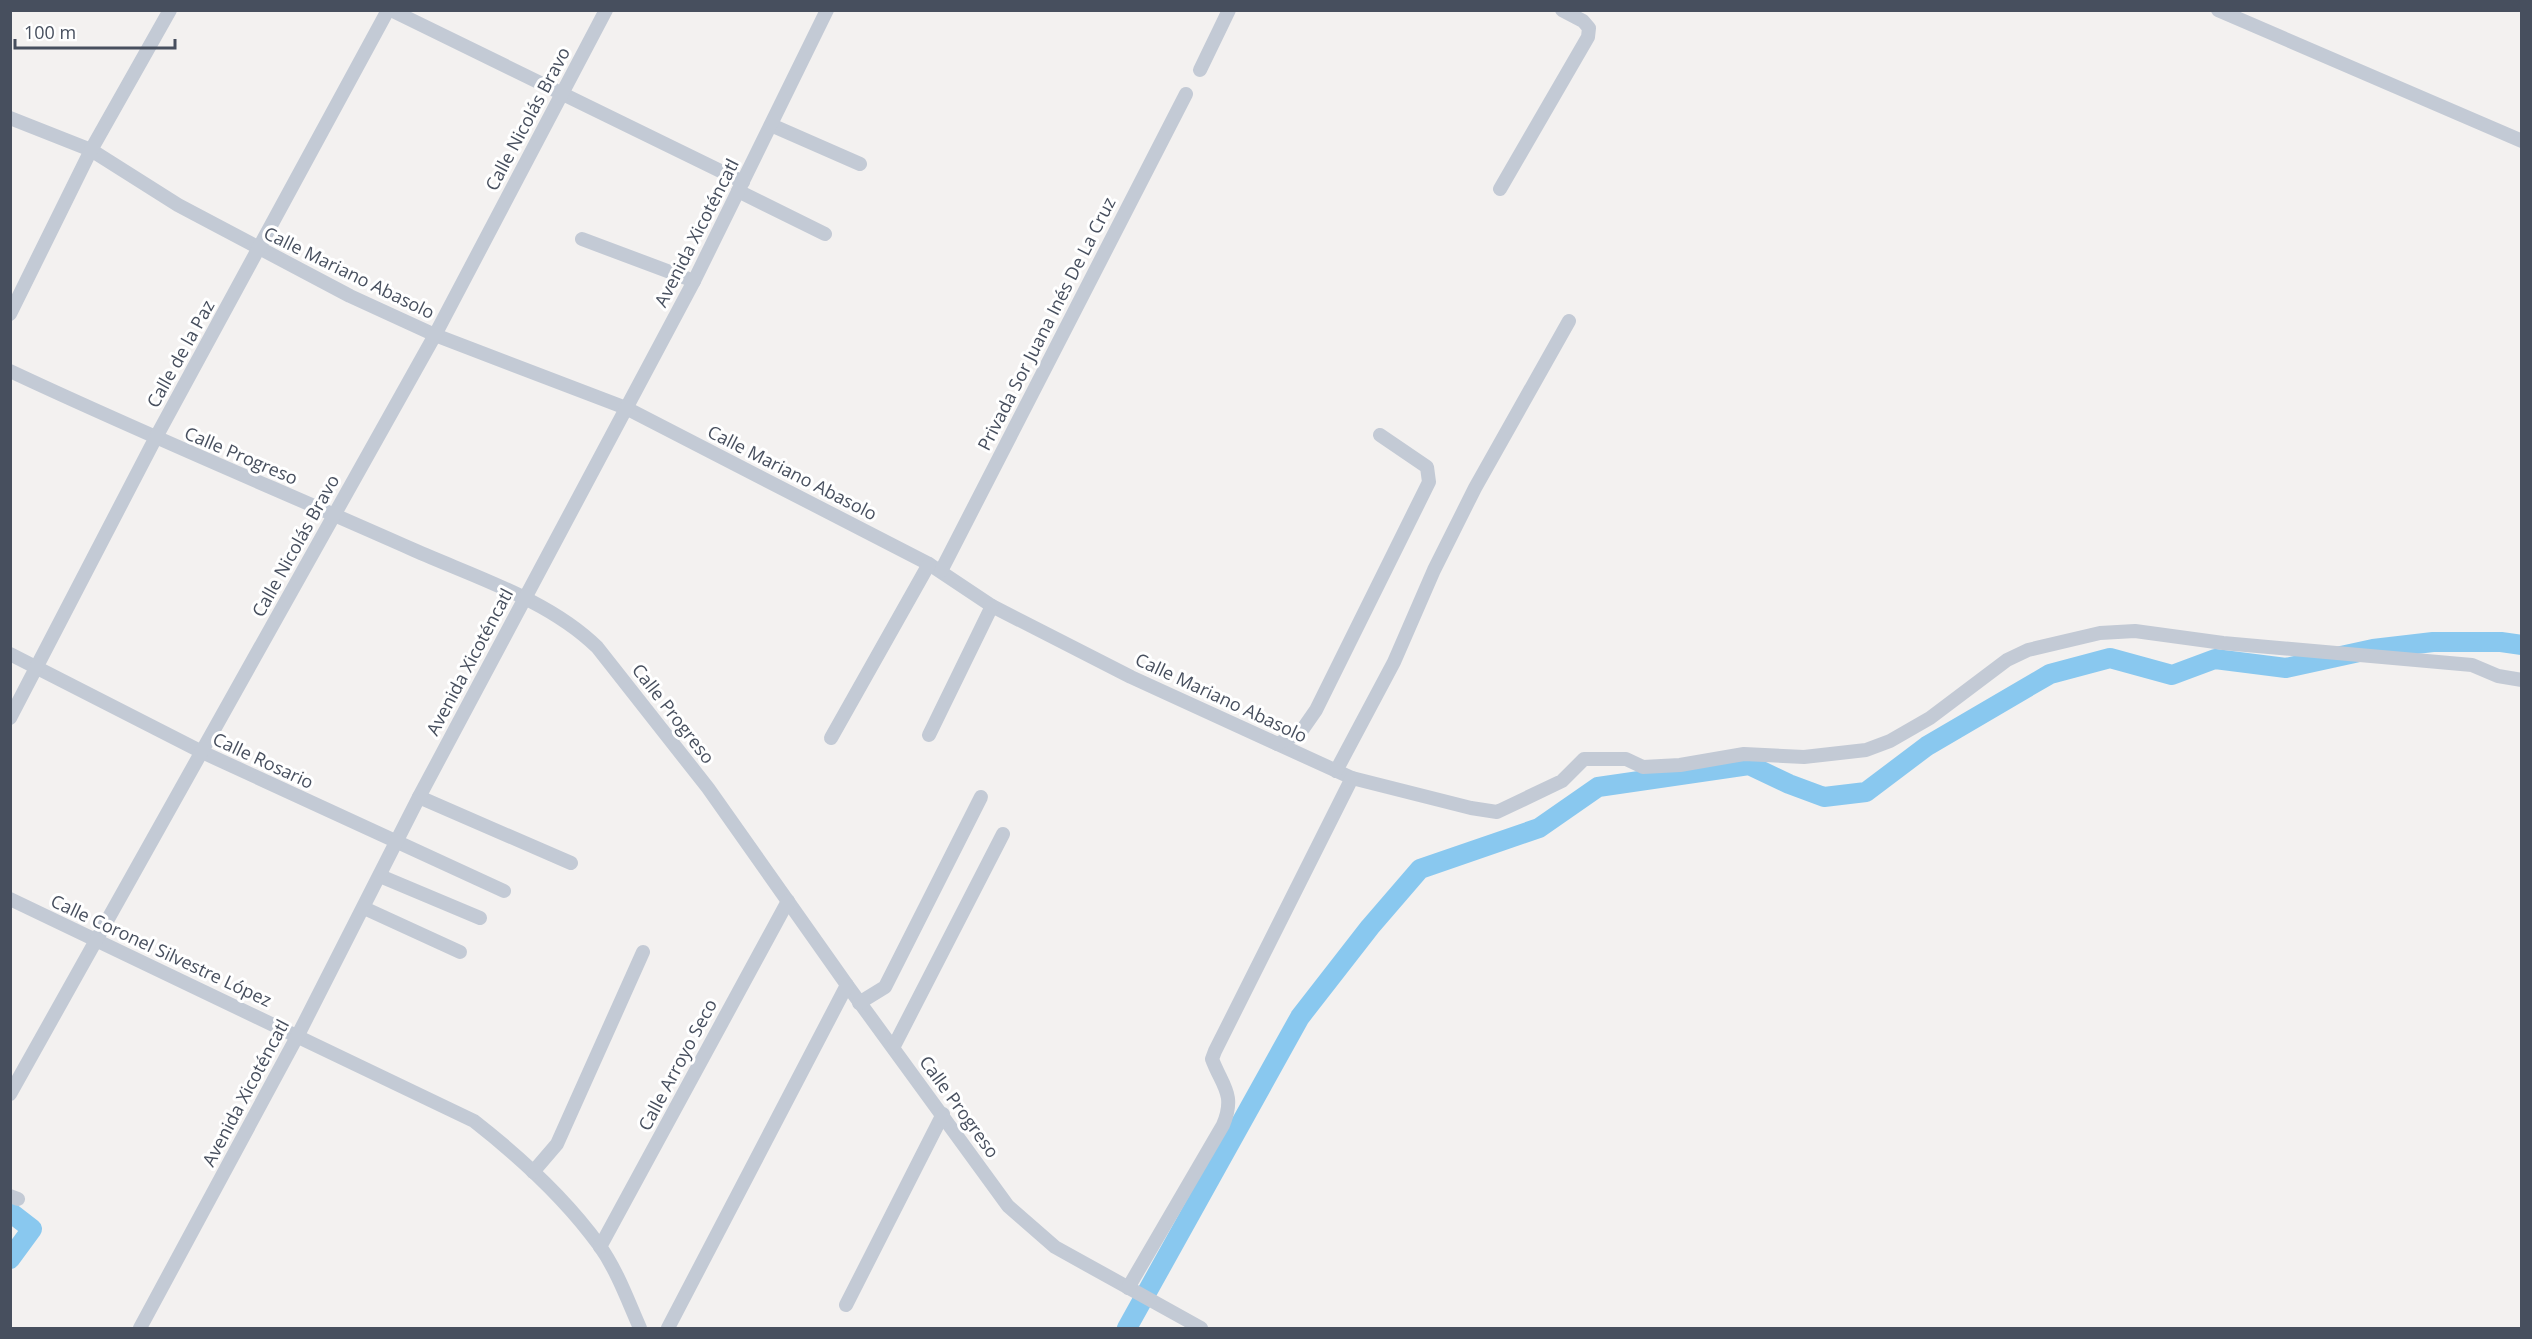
<svg xmlns="http://www.w3.org/2000/svg" width="2532" height="1339" font-family="'Open Sans',sans-serif">
  <rect width="100%" height="100%" fill="#f3f1f0"/>
  <g fill="none" stroke-linecap="round" stroke-linejoin="round">
    <g stroke="#89c8ef" stroke-width="20">
      <path d="M10,1212L32,1229L10,1259"/>
      <path d="M1127,1328L1300,1017L1370,927L1420,869L1539,828L1598,787L1749,765L1789,784L1824,797L1866,792L1927,746L2050,674L2110,658L2172,675L2215,659L2286,668L2373,649L2433,642H2501L2522,645"/>
    </g>
    <g stroke="#c3cad5" stroke-width="14">
      <path d="M391,10L743,182"/>
      <path d="M2218,10L2522,141"/>
      <path d="M1200,70L1229,10"/>
      <path d="M10,118L91,150L178,205L350,296L435,335L626,408L929,564L992,606L1131,677L1352,778L1471,808L1497,812L1562,781L1584,759H1626L1643,767L1680,765L1744,754L1804,757L1866,750L1890,741L1930,718L2007,660L2028,650L2100,633L2135,631L2223,643L2472,665L2498,676L2522,680"/>
      <path d="M771,125L860,164"/>
      <path d="M1500,189L1588,37L1589,28L1583,21L1562,10"/>
      <path d="M738,191L825,234"/>
      <path d="M582,239L694,281"/>
      <path d="M10,314L91,150L170,10"/>
      <path d="M10,371C144,434 279,490 414,550C475,577 549,600 597,647L708,788L847,985L1008,1206L1055,1247L1201,1328"/>
      <path d="M941,571L1186,94"/>
      <path d="M10,654L202,752L504,891"/>
      <path d="M10,718L155,439L388,10"/>
      <path d="M929,735L992,606"/>
      <path d="M831,738L929,564"/>
      <path d="M1277,744L1300,733L1316,710L1429,482L1427,467L1380,435"/>
      <path d="M1336,771L1394,662L1434,570L1475,488L1569,321"/>
      <path d="M419,797L571,863"/>
      <path d="M380,876L480,918"/>
      <path d="M10,899L474,1121C520,1157 565,1198 599,1245C617,1270 628,1301 640,1328"/>
      <path d="M364,908L460,952"/>
      <path d="M859,1003L885,987L981,797"/>
      <path d="M894,1046L1003,834"/>
      <path d="M10,1094L435,335L606,10"/>
      <path d="M533,1172L557,1144L643,952"/>
      <path d="M10,1196L18,1199"/>
      <path d="M600,1247L788,901"/>
      <path d="M1128,1288L1223,1125C1236,1094 1222,1086 1212,1059L1215,1051L1352,778"/>
      <path d="M846,1305L943,1114"/>
      <path d="M140,1328L298,1035L419,797L694,281L827,10"/>
      <path d="M668,1328L847,985"/>
    </g>
  </g>
  <g text-anchor="middle" stroke-width="6" stroke-linejoin="round" paint-order="stroke">
    <g font-size="18" fill="#474f5e" stroke="#fff">
      <text transform="translate(528 119) rotate(-62)" y="6">Calle Nicolás Bravo</text>
      <text transform="translate(697 233) rotate(-63)" y="6">Avenida Xicoténcatl</text>
      <text transform="translate(349 273) rotate(26)" y="6">Calle Mariano Abasolo</text>
      <text transform="translate(1047 324) rotate(-63)" y="6">Privada Sor Juana Inés De La Cruz</text>
      <text transform="translate(181 354) rotate(-61)" y="6">Calle de la Paz</text>
      <text transform="translate(241 456) rotate(23)" y="6">Calle Progreso</text>
      <text transform="translate(792 473) rotate(27)" y="6">Calle Mariano Abasolo</text>
      <text transform="translate(296 546) rotate(-61)" y="6">Calle Nicolás Bravo</text>
      <text transform="translate(470 662) rotate(-62)" y="6">Avenida Xicoténcatl</text>
      <text transform="translate(1221 698) rotate(25)" y="6">Calle Mariano Abasolo</text>
      <text transform="translate(673 714) rotate(52)" y="6">Calle Progreso</text>
      <text transform="translate(263 761) rotate(25)" y="6">Calle Rosario</text>
      <text transform="translate(161 951) rotate(25)" y="6">Calle Coronel Silvestre López</text>
      <text transform="translate(678 1065) rotate(-62)" y="6">Calle Arroyo Seco</text>
      <text transform="translate(246 1093) rotate(-62)" y="6">Avenida Xicoténcatl</text>
      <text transform="translate(959 1107) rotate(54)" y="6">Calle Progreso</text>
    </g>
  </g>
  <rect width="2532" height="1339" fill="none" stroke="#474f5e" stroke-width="24"/>
  <path d="M15 39v9h160v-9" fill="none" stroke="#474f5e" stroke-width="3"/>
  <text x="24" y="39" font-size="18" fill="#474f5e" stroke="#ffffff" stroke-width="4.5" paint-order="stroke">100 m</text>
</svg>
